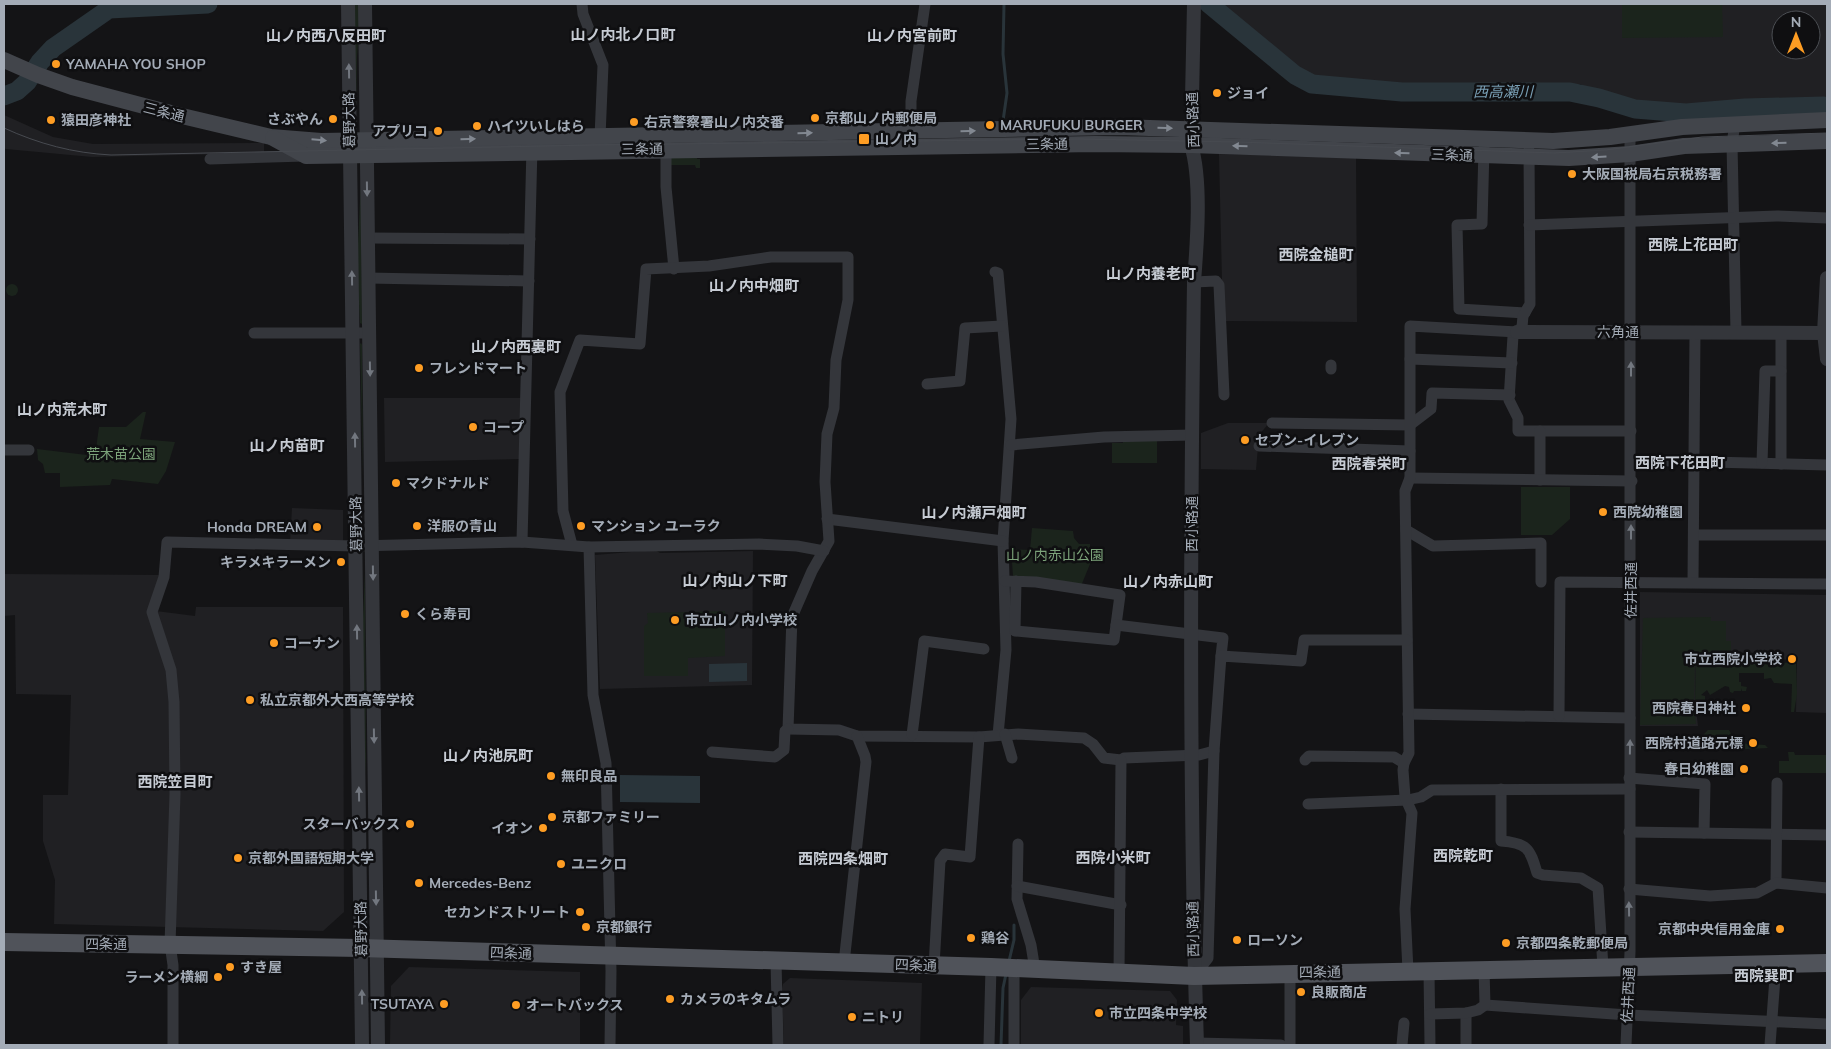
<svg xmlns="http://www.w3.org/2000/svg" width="1831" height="1049" font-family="Mulish,'Noto Sans JP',sans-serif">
  <rect width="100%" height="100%" fill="#141416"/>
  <g fill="#202023" fill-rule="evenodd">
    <path d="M1222,4H1826L1827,102L1687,108L1650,107L1584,88L1581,84L1423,86L1326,79L1304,72L1294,66ZM1781,20H1811V50H1781Z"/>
    <path d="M4,115L53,137L93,144L264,143V153L92,157L6,149L4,148Z"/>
    <path d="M1219,154L1356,157L1357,322L1223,321Z"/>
    <path d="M384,398H522L520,459L385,462Z"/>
    <path d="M1228,423H1269L1259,435L1256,470L1201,469V433Z"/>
    <path d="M292,508L343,510V544L290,543Z"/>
    <path d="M655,550L660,553L753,551L752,685L600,689L595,555Z"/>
    <path d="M4,574L162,575L156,611L195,616L196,607H343L344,912L323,931L54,924L55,880L43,841V795H68L71,695L16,694L15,615L4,616Z"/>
    <path d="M1640,592L1827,595V713L1796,712L1797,660L1729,657L1696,659L1695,702L1698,726H1640Z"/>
    <path d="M409,967L580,972V1045H390L391,986Z"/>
    <path d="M790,978L922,983L920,1045H784L782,989L783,984Z"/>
    <path d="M1031,987L1170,991L1177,1000L1176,1025L1183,1026V1045H1021V1000Z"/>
  </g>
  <g fill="#1b241c">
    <path d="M354,4H361L357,57L356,121Z"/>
    <path d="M1622,4H1722L1723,37L1622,38Z"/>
    <path d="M697,155V159H700V168H696L695,165H671V156Z"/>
    <path d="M361,179L362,323V324L360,323L357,265Z"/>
    <circle cx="12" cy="290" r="6"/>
    <path d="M361,343L362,345L363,481L360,344Z"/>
    <path d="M143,412H146L140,439L175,442L166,471L158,484L112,479L110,485L60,487V473H45L43,464L38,460L37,449L95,456L99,427H126Z"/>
    <path d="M1123,439H1157V463H1112V443H1123Z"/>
    <path d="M1521,487H1570V519L1552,535H1521Z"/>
    <path d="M1032,528L1073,531L1074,538L1079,544H1090V564L1081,586L1013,576L1011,549L1030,550Z"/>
    <path d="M365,572L366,758L362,825V641Z"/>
    <path d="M725,611V656L688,658V676H644V626L648,623L647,613Z"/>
    <path d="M1711,617V621H1726V641H1731V657L1695,659L1694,702L1696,724L1640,725L1643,618Z"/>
    <path d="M1729,658L1742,663L1757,661L1763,664L1779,666L1782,663L1796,662L1797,694L1794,712H1791L1792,684L1774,683L1771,678L1764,679V673H1739V682H1741V686L1747,687L1746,691H1742L1741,688V691H1734L1733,693L1730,692L1729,687L1725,686L1710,695L1707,690L1701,695L1705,696V705H1698L1695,700L1696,660L1725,661Z"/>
    <path d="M1708,730H1729L1736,743L1765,745L1768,748L1727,750V744L1709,743V739L1703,735Z"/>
    <path d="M1788,752H1794L1795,755H1827V773H1779V761H1789Z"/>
  </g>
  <g fill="#29343a">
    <path d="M747,663V681L709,682V664Z"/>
    <path d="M620,775L700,776V803L620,802Z"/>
  </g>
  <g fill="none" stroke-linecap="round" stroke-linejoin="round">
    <g stroke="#29343a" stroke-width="3">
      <path d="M1003,121L1007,93L1003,54L1004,4"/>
      <path d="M1009,961L1014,940V925"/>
      <path d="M1001,1045L1003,988L1006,974"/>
    </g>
    <g stroke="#29343a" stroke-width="19">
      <path d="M1209,4L1295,75L1312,84L1402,92H1570L1599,98L1635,109L1686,113L1745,108L1824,106"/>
      <path d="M4,96L17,91L27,82L40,62L53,48L109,9L208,4"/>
    </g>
    <g stroke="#34363b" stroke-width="11">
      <path d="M582,4L583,14L603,65L600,137"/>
      <path d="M1735,123L1732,144L1736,332"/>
      <path d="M911,132V101L925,4"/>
      <path d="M666,143V187L674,269"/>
      <path d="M1484,148L1482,224L1457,225L1459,309L1525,313"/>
      <path d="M1529,150L1530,304L1523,316L1522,327L1513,336L1509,400L1518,418V431H1631"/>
      <path d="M210,159L305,156"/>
      <path d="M1529,225L1777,216L1827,218"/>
      <path d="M368,238L530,239"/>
      <path d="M995,272L998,273L1011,419L1003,541L1006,650L998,735"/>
      <path d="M368,278L529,281"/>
      <path d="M1194,282L1216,281L1219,285L1224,395"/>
      <path d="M1781,332V464"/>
      <path d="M254,333H369"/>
      <path d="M1410,359L1512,363"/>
      <path d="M1331,365V369"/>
      <path d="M927,384L960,381L965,328L1002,326"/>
      <path d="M1272,423L1410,425L1431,409L1432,393L1510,395"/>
      <path d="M1540,431V480"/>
      <path d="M1011,445L1104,437L1192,435"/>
      <path d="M1259,446L1410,451"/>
      <path d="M4,450H29"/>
      <path d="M1632,460L1827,465"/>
      <path d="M1762,463L1765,371H1781"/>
      <path d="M1410,478L1632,481"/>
      <path d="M827,519L1003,541"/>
      <path d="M1406,530L1433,546L1541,543V582"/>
      <path d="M1694,535H1827"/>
      <path d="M522,542L532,147"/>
      <path d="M572,545L563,511L560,392L580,340L640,344L646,269L709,266L771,257H848V300L836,360L834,408L827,434L825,482L829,541L812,571L792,617L788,729L839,730L857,736L979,737L1018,734L1084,738L1093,744L1104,758L1121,760L1124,758L1199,755L1214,751"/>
      <path d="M589,547L593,695L606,763L611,971L610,1045"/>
      <path d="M1005,581L1036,582L1120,595L1114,640L1015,631L1016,581"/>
      <path d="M1693,582L1695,332"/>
      <path d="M1116,625L1223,638L1221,656"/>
      <path d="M1408,714L1630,718"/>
      <path d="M1559,716L1560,582L1827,584"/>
      <path d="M1005,734L1012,758"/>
      <path d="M912,735L924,641L984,649"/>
      <path d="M712,752L775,757L784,750L785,731L788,729"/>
      <path d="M1305,760L1309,756L1394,757L1404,763"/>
      <path d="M1629,778L1705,784L1704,833"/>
      <path d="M1501,789V841C1527,843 1530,848 1537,873L1543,875L1581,878L1598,888L1603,967"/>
      <path d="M1308,804L1408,800L1421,797L1432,790L1630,789"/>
      <path d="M1629,832L1827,835"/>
      <path d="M1018,844L1017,899L1031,945L1035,970"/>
      <path d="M1776,883L1777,783"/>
      <path d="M1017,886L1121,905"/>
      <path d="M1629,889L1710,896L1757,893L1776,883L1827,888"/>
      <path d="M776,961L778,1045"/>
      <path d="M844,963L866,762L865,756L857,736"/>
      <path d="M934,966L940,861L945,854L970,857L979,737"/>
      <path d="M1014,968V1045"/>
      <path d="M1408,971L1405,909L1412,813L1405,797L1403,770L1404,763L1409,753L1405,491L1410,478V326L1517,332"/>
      <path d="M1429,971L1430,1045"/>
      <path d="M1119,973L1121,760"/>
      <path d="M1194,976L1208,958L1214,751L1221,656L1301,661L1304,640H1407"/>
      <path d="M1485,1005L1628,1015L1827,1024"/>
      <path d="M1466,1013V1045"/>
      <path d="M1430,1014L1466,1013L1478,1010L1485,1005L1484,969"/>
      <path d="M1197,1043L1281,1045"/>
      <path d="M173,1045V965L170,944L175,794L174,702L171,670L152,612L164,577L167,542L356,546L522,542L589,547L759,544L797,546L824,551"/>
      <path d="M989,1045L991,967"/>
      <path d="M1290,1045V972"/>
      <path d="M1402,1045L1404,1023"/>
      <path d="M1626,1045L1630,952V135"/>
      <path d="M1770,1045L1776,964"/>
    </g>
    <g stroke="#34363b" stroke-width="14">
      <path d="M348,4L362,1045"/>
      <path d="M365,4L378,1045"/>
      <path d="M1194,4L1191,145C1202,180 1197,244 1194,282C1190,536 1189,791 1197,1045"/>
      <path d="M1827,278L1824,333L1827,359"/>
      <path d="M1517,332L1827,333"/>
    </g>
    <g stroke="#42454b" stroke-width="16">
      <path d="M4,60L38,75L72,87L182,116L271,137L321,141L1119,127L1553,141L1610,137L1682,127L1827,120"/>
      <path d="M273,138L306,156L1095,144L1191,145L1569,158L1630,154L1684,146L1827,141"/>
    </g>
    <path stroke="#50535a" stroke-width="18" d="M4,942L361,948L991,967L1194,976L1827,963"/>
    <path stroke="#474a50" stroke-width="1" d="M4,128C39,144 73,153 111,155L593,145L1079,139L1237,142L1554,153L1606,150L1702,137L1827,133"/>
  </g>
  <defs><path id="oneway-solid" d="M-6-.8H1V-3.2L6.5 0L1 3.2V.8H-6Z" transform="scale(1.25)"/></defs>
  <g fill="#72777f">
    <use href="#oneway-solid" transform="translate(349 71) rotate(-91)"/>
    <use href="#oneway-solid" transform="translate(367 189) rotate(89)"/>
    <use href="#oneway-solid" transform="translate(352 278) rotate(-91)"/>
    <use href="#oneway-solid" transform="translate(370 369) rotate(89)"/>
    <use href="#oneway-solid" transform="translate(1631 369) rotate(-90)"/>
    <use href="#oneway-solid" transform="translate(355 440) rotate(-91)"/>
    <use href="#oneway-solid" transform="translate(1631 532) rotate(-90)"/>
    <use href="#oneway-solid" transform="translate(373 573) rotate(89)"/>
    <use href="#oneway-solid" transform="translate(357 632) rotate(-91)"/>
    <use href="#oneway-solid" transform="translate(374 736) rotate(89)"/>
    <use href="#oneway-solid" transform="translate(1630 747) rotate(-89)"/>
    <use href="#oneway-solid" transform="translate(359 794) rotate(-91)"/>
    <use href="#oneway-solid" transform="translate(376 898) rotate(89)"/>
    <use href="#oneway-solid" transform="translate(1629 909) rotate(-91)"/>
    <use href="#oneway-solid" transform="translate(362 997) rotate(-91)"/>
  </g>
  <g fill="#828891">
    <use href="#oneway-solid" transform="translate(1165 128) rotate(1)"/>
    <use href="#oneway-solid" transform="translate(968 131) rotate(-2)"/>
    <use href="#oneway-solid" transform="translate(805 133) rotate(-1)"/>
    <use href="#oneway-solid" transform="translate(468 139) rotate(-1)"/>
    <use href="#oneway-solid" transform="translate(319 140) rotate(5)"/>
    <use href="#oneway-solid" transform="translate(1779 143) rotate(178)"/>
    <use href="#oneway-solid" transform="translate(1240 146) rotate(-178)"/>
    <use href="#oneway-solid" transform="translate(1402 153) rotate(-178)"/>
    <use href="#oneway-solid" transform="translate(1599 157) rotate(177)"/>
  </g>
  <g fill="#fe9d23" stroke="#0f0f11" stroke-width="2">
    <circle cx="56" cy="64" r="5"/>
    <circle cx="1217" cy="93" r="5"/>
    <circle cx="815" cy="118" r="5"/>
    <circle cx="333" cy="119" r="5"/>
    <circle cx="51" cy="120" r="5"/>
    <circle cx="634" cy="122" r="5"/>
    <circle cx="990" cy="125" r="5"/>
    <circle cx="477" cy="126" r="5"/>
    <circle cx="438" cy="131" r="5"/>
    <rect x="858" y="133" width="12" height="12" rx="2.5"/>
    <circle cx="1572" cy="174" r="5"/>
    <circle cx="419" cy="368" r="5"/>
    <circle cx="473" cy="427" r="5"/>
    <circle cx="1245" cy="440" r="5"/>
    <circle cx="396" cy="483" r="5"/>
    <circle cx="1603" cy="512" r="5"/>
    <circle cx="417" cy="526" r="5"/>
    <circle cx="581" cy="526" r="5"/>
    <circle cx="317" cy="527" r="5"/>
    <circle cx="341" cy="562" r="5"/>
    <circle cx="405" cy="614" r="5"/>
    <circle cx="675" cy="620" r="5"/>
    <circle cx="274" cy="643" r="5"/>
    <circle cx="1792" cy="659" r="5"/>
    <circle cx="250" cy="700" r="5"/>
    <circle cx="1746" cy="708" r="5"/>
    <circle cx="1753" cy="743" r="5"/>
    <circle cx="1744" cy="769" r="5"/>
    <circle cx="551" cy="776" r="5"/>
    <circle cx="552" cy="817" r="5"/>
    <circle cx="410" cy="824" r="5"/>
    <circle cx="543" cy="828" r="5"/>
    <circle cx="238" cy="858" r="5"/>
    <circle cx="561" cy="864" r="5"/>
    <circle cx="419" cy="883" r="5"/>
    <circle cx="580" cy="912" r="5"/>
    <circle cx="586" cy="927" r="5"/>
    <circle cx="1780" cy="929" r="5"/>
    <circle cx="971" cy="938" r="5"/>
    <circle cx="1237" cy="940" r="5"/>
    <circle cx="1506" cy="943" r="5"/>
    <circle cx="230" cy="967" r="5"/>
    <circle cx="218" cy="977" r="5"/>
    <circle cx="1301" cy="992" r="5"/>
    <circle cx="670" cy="999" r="5"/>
    <circle cx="444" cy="1004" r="5"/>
    <circle cx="516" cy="1005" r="5"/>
    <circle cx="1099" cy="1013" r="5"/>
    <circle cx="852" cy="1017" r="5"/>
  </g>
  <g text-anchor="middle" stroke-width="5" stroke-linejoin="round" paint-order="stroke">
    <g font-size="14" font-weight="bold" fill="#a4acb7" stroke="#0f0f11" text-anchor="start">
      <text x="66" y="69">YAMAHA YOU SHOP</text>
      <text x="1227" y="98">ジョイ</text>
      <text x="825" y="123">京都山ノ内郵便局</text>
      <text x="323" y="124" text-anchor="end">さぶやん</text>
      <text x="61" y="125">猿田彦神社</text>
      <text x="644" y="127">右京警察署山ノ内交番</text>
      <text x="1000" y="130">MARUFUKU BURGER</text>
      <text x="487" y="131">ハイツいしはら</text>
      <text x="428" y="136" text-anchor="end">アプリコ</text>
      <text x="875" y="144">山ノ内</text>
      <text x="1582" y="179">大阪国税局右京税務署</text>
      <text x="429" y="373">フレンドマート</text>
      <text x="483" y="432">コープ</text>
      <text x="1255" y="445">セブン-イレブン</text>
      <text x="406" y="488">マクドナルド</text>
      <text x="1613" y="517">西院幼稚園</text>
      <text x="427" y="531">洋服の青山</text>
      <text x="591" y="531">マンション ユーラク</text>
      <text x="307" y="532" text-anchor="end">Honda DREAM</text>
      <text x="331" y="567" text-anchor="end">キラメキラーメン</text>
      <text x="415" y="619">くら寿司</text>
      <text x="685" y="625">市立山ノ内小学校</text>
      <text x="284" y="648">コーナン</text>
      <text x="1782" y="664" text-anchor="end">市立西院小学校</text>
      <text x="260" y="705">私立京都外大西高等学校</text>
      <text x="1736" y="713" text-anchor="end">西院春日神社</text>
      <text x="1743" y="748" text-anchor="end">西院村道路元標</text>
      <text x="1734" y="774" text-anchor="end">春日幼稚園</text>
      <text x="561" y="781">無印良品</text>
      <text x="562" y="822">京都ファミリー</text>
      <text x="400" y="829" text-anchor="end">スターバックス</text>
      <text x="533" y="833" text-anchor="end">イオン</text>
      <text x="248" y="863">京都外国語短期大学</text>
      <text x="571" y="869">ユニクロ</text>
      <text x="429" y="888">Mercedes-Benz</text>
      <text x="570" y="917" text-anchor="end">セカンドストリート</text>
      <text x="596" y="932">京都銀行</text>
      <text x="1770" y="934" text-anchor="end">京都中央信用金庫</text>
      <text x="981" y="943">鶏谷</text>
      <text x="1247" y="945">ローソン</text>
      <text x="1516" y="948">京都四条乾郵便局</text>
      <text x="240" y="972">すき屋</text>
      <text x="208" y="982" text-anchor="end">ラーメン横綱</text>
      <text x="1311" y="997">良販商店</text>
      <text x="680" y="1004">カメラのキタムラ</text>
      <text x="434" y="1009" text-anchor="end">TSUTAYA</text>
      <text x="526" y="1010">オートバックス</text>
      <text x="1109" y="1018">市立四条中学校</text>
      <text x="862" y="1022">ニトリ</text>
    </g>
    <g font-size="14" fill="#a4acb7" stroke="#0f0f11">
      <text transform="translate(164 112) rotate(14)" y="5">三条通</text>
      <text transform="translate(349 120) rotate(-91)" y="5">葛野大路</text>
      <text transform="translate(1193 120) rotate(-92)" y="5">西小路通</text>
      <text transform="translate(1047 144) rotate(-1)" y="5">三条通</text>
      <text transform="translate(642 149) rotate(-1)" y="5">三条通</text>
      <text transform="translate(1452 155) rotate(2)" y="5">三条通</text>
      <text x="1618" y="337">六角通</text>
      <text transform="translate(356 524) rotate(-91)" y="5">葛野大路</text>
      <text transform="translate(1192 524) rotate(-90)" y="5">西小路通</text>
      <text transform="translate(1631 590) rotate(-90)" y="5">佐井西通</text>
      <text transform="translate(361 929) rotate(-91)" y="5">葛野大路</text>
      <text transform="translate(1193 929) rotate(-91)" y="5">西小路通</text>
      <text x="106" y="949">四条通</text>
      <text transform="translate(511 953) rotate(2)" y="5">四条通</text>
      <text transform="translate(916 965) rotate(2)" y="5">四条通</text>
      <text transform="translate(1320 972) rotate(-1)" y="5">四条通</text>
      <text transform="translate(1628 995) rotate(-87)" y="5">佐井西通</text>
    </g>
    <g font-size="14" fill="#7ca37a" stroke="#0f0f11">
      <text x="121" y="459">荒木苗公園</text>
      <text x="1055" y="560">山ノ内赤山公園</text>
    </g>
    <g font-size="15" font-weight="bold" fill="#c6cbd3" stroke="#0f0f11">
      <text x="623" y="40">山ノ内北ノ口町</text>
      <text x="326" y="41">山ノ内西八反田町</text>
      <text x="912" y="41">山ノ内宮前町</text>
      <text x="1693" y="250">西院上花田町</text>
      <text x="1316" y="260">西院金槌町</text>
      <text x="1151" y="279">山ノ内養老町</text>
      <text x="754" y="291">山ノ内中畑町</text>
      <text x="516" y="352">山ノ内西裏町</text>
      <text x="62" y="415">山ノ内荒木町</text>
      <text x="287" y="451">山ノ内苗町</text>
      <text x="1680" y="468">西院下花田町</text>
      <text x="1369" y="469">西院春栄町</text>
      <text x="974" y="518">山ノ内瀬戸畑町</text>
      <text x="735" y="586">山ノ内山ノ下町</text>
      <text x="1168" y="587">山ノ内赤山町</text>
      <text x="488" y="761">山ノ内池尻町</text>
      <text x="175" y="787">西院笠目町</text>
      <text x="1463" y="861">西院乾町</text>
      <text x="1113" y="863">西院小米町</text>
      <text x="843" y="864">西院四条畑町</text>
      <text x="1764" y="981">西院巽町</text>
    </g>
    <g font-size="15" font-style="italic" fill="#799fb5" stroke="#0f0f11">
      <text x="1503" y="97">西高瀬川</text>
    </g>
  </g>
  <rect width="1831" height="1049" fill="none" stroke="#a4acb7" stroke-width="10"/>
  <g transform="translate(1796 35)"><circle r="24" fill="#0f0f11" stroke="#4b4e53"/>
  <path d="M0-4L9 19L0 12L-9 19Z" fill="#fe9d23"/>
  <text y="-8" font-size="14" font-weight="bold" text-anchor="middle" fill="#a4acb7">N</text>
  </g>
</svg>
